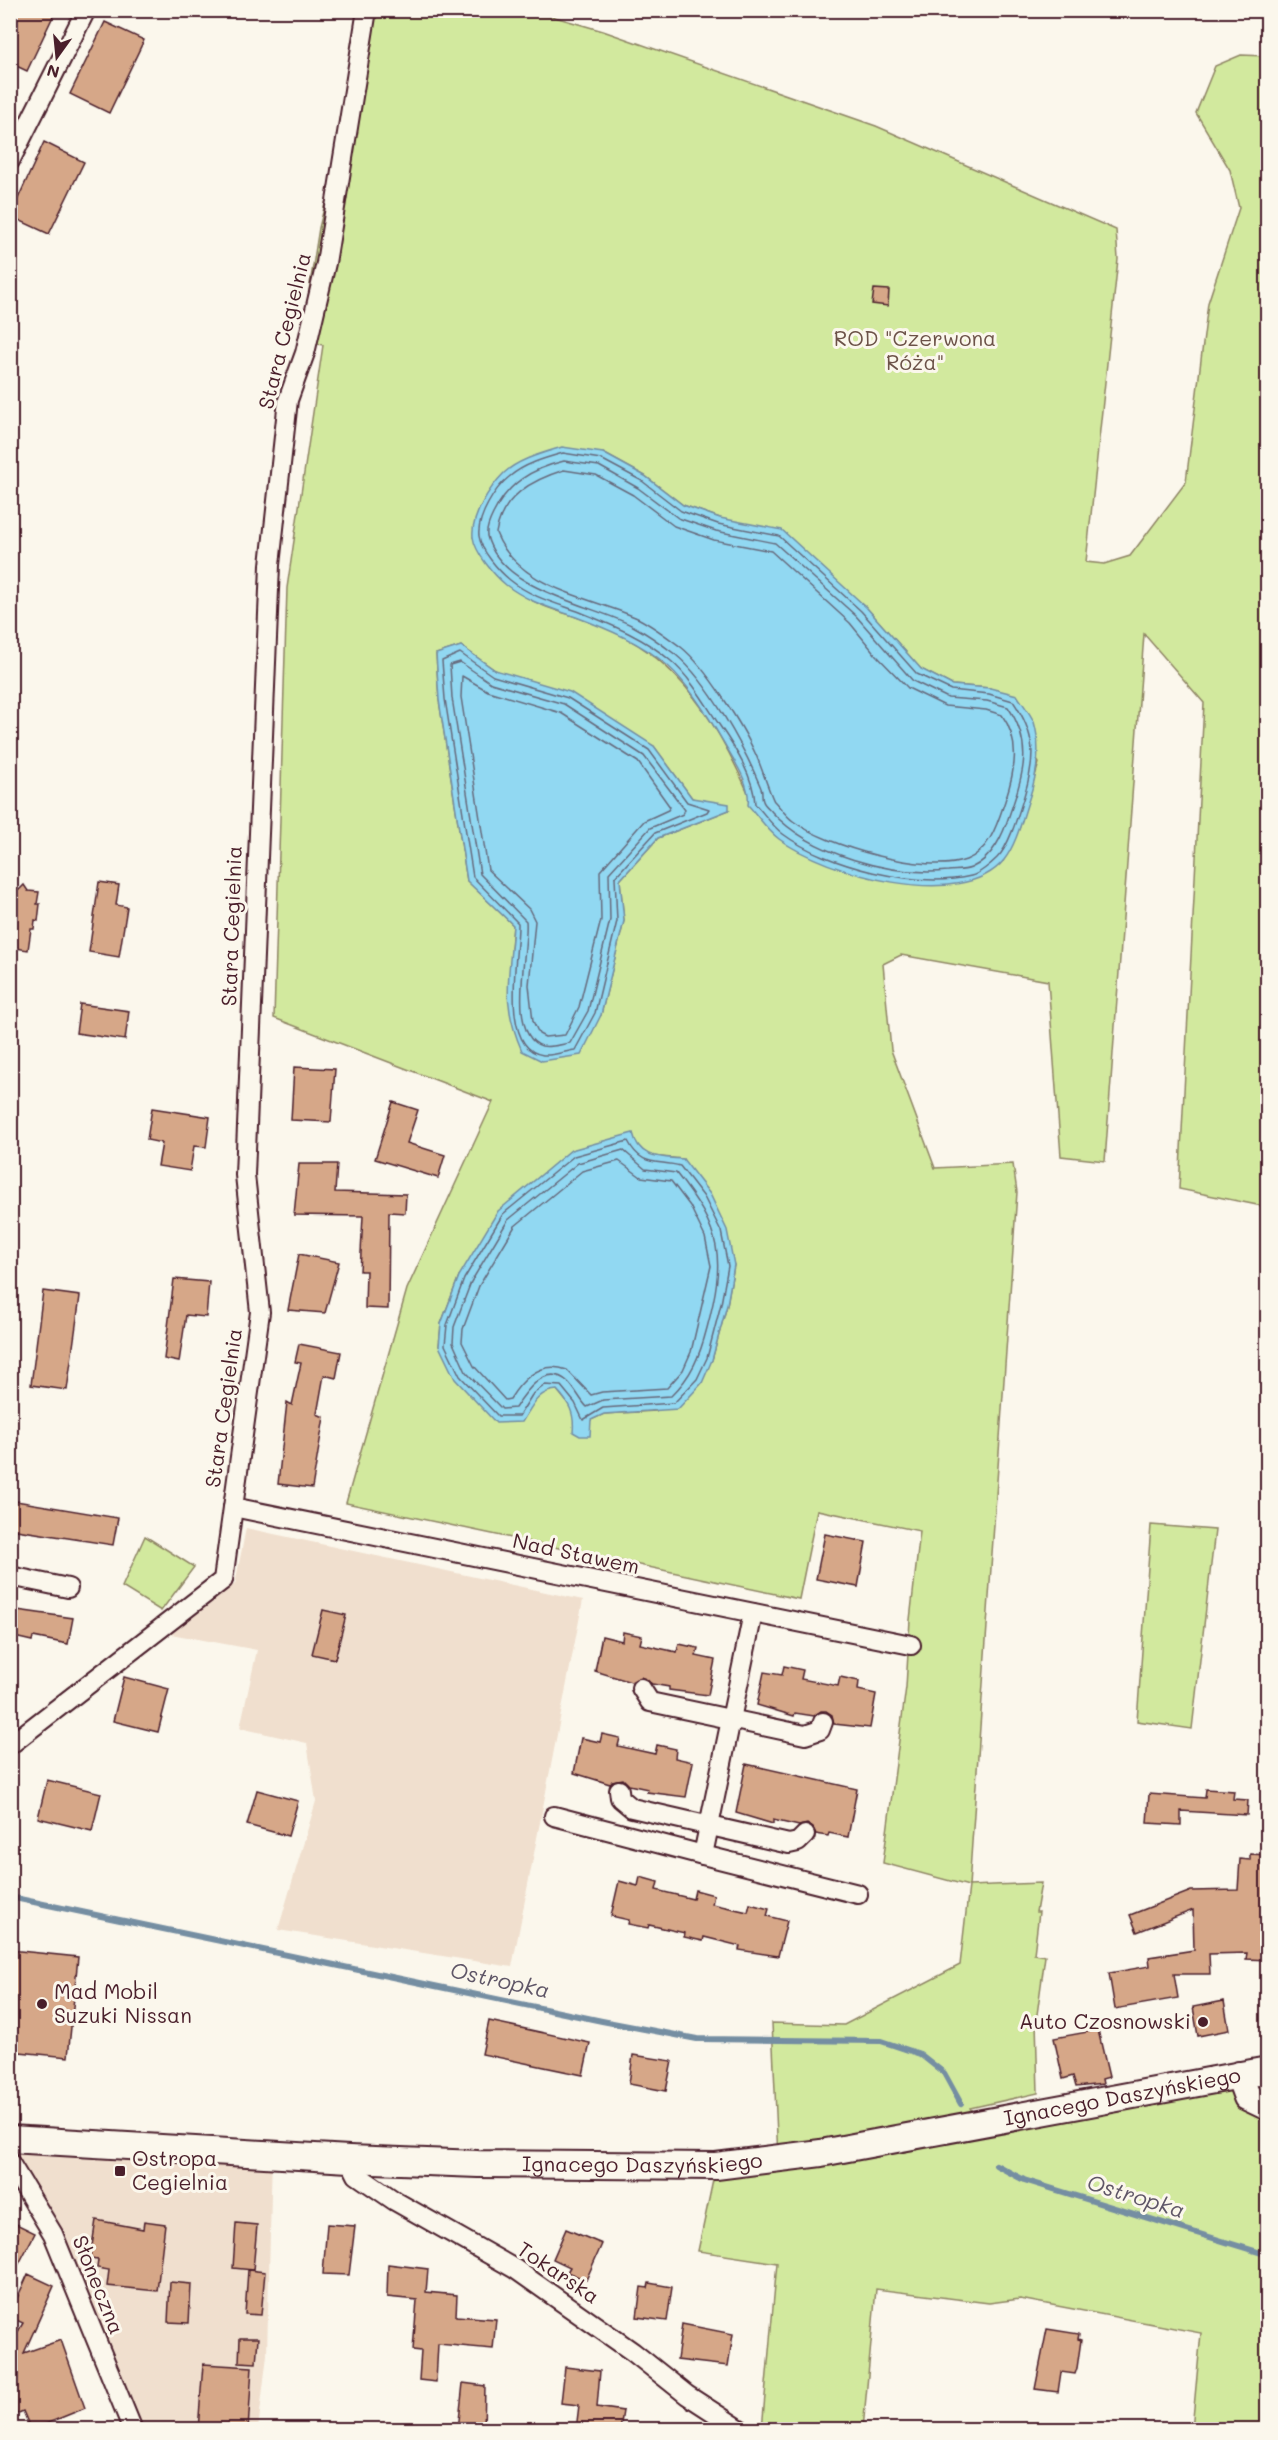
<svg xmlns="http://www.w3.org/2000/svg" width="1278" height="2440" font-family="Mali,sans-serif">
  <rect width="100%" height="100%" fill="#fbf7ec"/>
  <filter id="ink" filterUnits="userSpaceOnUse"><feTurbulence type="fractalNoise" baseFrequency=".0167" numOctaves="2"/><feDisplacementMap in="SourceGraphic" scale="12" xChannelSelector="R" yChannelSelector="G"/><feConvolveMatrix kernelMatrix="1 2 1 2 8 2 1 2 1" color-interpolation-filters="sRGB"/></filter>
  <g filter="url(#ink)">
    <g fill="#f0dfce">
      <path d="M246,1528L583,1600L512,1967L278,1930L316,1801L307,1743L240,1728L257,1650L171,1634L235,1584Z"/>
      <path d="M10,2139L272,2154L267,2355L258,2429H133L53,2234L11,2163Z"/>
    </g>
    <g fill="#d2e99e" stroke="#8e8464" stroke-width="1.5" fill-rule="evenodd">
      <path d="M373,11H534L603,31L876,126L1116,230L1118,259L1086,562L1104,564L1130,556L1186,482L1208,303L1239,208L1230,170L1196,113L1215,66L1241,55L1267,56V1207L1179,1189L1204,703L1144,634L1105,1161L1061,1156L1048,981L901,955L883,964L891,1050L935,1168L1013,1164L1017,1192L969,1886L1041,1883L1036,1912H1039L1034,1954L1045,1956L1036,2022L1038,2093L970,2108L979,2123L1239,2075L1267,2107V2429H1192L1201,2333L1020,2299L989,2303L876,2289L863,2429H762L777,2263L698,2251L716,2166L778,2158L772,2023L844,2025L960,1965L969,1886L883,1863L906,1687L910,1620L920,1531L817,1510L799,1599L346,1503L407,1289L493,1102L274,1018L287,588L323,345L301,341L319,228ZM603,453L645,476L683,505L720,518L836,582L866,607L921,669L952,685L990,688L1039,763L1019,829L1003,861L749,795C723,735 687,671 628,639C561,602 514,618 473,537ZM461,646L495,670L654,746L692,798L729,810L658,838L620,880L624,921L601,1015L511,948L513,925L467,881L439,700L436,654ZM636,1145L650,1156L683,1159L734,1265L727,1305L712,1360L656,1411L604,1414L591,1420H575L570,1406L557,1390H546L536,1399L439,1346L441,1324L459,1276L571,1151Z"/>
      <path d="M1151,1525L1215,1530L1192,1729L1137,1721Z"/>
      <path d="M145,1536L194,1567L161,1611L122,1587Z"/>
    </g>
    <g fill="#91d8f2" stroke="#758ea2" stroke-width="1.5">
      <path d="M562,447L603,453L645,476L683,505L720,518L782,530L866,607L921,669L952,685L990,688L1017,695C1022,703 1030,713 1034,722C1042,749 1037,776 1028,802C1022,820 1016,845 1004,860C962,913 824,873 779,839C767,830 758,816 748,805C751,784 734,761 724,743C709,717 690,686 668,666C642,643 608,629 576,617C551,608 528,602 506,585C494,575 475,553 473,537C471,516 490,487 504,473C519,459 543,453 562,447Z"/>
      <path d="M461,646L495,670L570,692L654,746L692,798L729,804V810L658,838L620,880L624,921L601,1015L581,1055L542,1061L522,1051C500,1001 510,976 513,925L467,881L439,700L436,654Z"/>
      <path d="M633,1133C639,1159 660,1157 683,1159L710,1194L727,1230L734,1265L727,1305L712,1360L702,1383L678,1409L604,1414L591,1420L590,1436H580L573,1432C575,1413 569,1403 557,1390C537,1391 532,1407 522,1422L496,1423L455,1379L439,1346L441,1324L459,1276L498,1211L571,1150Z"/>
    </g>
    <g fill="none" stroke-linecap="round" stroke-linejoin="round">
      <g stroke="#66697b" stroke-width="1.5">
        <path d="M563,453L601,459L642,481L681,511L718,524L779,536L861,611L917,674L951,690L989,694L1013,701C1036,735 1036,757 1024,796C1019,812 1009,847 997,858C991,864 979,874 971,876C917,889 827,867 783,834C772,826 764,813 755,804C754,777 735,748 720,726C706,705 691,678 671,661C645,638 612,625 580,612C555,603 531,597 510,580C499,571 481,551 479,536C477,517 495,488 509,477C524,464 545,458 563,453Z"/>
        <path d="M564,461L599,466L638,488L678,518L716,531L775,543L856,616L913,681L948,698L987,701L1008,707C1033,744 1024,774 1010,813C1003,835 993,858 971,868C964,871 955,870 948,871C892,877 810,854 772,812C770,809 764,805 763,801C761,797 763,792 761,788C745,749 708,681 676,655C663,645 648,634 633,626C591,604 501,591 487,536C486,530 490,520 493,514C508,483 531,469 564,461Z"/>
        <path d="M564,470L596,475L633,495L674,526L714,540L771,551L850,623L876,655L908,688L945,706L986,710L1002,715C1021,742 1015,771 1005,801C998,822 990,851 966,860C926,875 826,846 793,821C786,816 780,807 774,801C771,797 760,763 756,755C743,726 705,666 681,647C667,637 651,624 635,617C587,596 518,588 496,533C502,496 532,480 564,470Z"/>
        <path d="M460,653L493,676L568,698L649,750L687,802L709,809L707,812L655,833L615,877L617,921L595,1013L575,1050C566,1051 553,1056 543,1055C498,1049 519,952 518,923L473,877L445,699L442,661Z"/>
        <path d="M460,662L491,683L564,704L644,756L685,810L683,814L650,828L609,873L610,920L588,1011L570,1043C562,1044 550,1048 542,1046C506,1036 529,948 526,921L480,874L452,698L450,665Z"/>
        <path d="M462,676L488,691L561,713L638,762L670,807L668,810L644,821L600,871L601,920L579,1007L565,1035L545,1037L539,1034L533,1021L529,985L535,921L529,909L488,870L461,697Z"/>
        <path d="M628,1141C641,1167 657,1160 680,1166L704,1197L721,1231L728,1266L721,1304L707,1358L697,1379L674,1403L603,1408L583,1420L575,1403L561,1386L545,1385L532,1395L519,1416H498L460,1376L445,1345L447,1325L464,1279L503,1214L574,1156Z"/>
        <path d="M623,1150L645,1169L676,1173C722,1231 726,1257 707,1328C700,1355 692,1376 671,1396L603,1400L587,1407C580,1400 575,1388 567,1381C545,1362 524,1394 515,1408L502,1409L466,1372L453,1343L454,1327L471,1282L508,1220L578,1163Z"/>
        <path d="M619,1161L641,1177L671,1181L690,1206L705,1237L711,1266L691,1352L683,1370L667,1388L602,1392L591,1395L567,1370C541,1360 523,1378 510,1399L505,1400L474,1366L462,1342L463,1329L479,1286L515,1226L582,1171Z"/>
      </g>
      <g stroke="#758ea2" stroke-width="6">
        <path d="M10,1897L602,2021L697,2039L881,2041L920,2054L944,2073L961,2104"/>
        <path d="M996,2165L1024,2180L1268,2255"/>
      </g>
    </g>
    <g fill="#d6a788" stroke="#4a1f2b" stroke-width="1.5">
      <path d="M10,10H56L27,71L10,63Z"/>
      <path d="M105,22L144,40L109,113L70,94Z"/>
      <path d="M44,142L84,162L49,234L10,216Z"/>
      <path d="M874,289L889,290L888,306L872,304Z"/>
      <path d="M99,882L119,885L116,905L127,907L119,957L89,952Z"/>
      <path d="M24,885L28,891L39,892L37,904H40L38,921L35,920L34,929H31L28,950L10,947V889L19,890Z"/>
      <path d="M80,1004L129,1011L125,1040L76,1033Z"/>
      <path d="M294,1067L335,1069L331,1122L291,1120Z"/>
      <path d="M393,1102L418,1110L407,1143L445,1155L438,1178L375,1159Z"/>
      <path d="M152,1108L210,1117L206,1147L194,1146L190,1171L158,1166L162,1143L147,1140Z"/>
      <path d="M299,1164H337L335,1192L406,1194L405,1213L389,1212L388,1309L365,1308L366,1271H360L363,1216L294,1215Z"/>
      <path d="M299,1254L339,1262L325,1313L288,1310Z"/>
      <path d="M174,1279L209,1282L206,1317L186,1315L179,1362L164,1359Z"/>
      <path d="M43,1291L80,1296L67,1390L31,1385Z"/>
      <path d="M299,1344L341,1352L336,1378L324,1375L317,1414L324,1417L312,1488L278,1484L287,1402L292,1405L301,1363L295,1362Z"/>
      <path d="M10,1500L118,1518L113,1545L10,1529Z"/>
      <path d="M825,1534L866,1542L858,1587L816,1579Z"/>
      <path d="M10,1609L73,1618L68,1644L33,1637L32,1641L10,1636Z"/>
      <path d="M323,1610L346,1615L335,1659L312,1654Z"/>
      <path d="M623,1632L642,1636L640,1644L677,1652L679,1644L698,1648L696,1656L715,1660L708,1695L669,1690V1687L652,1684L641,1677L631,1682L595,1671L602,1636L622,1641Z"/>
      <path d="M784,1666L803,1670L801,1679L838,1686L840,1677L859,1681L858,1690L876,1694L870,1728L834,1724L832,1715L826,1711H821L814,1716L795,1713L794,1716L757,1705L764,1672L782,1675Z"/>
      <path d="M124,1677L169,1689L158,1732L113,1721Z"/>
      <path d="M602,1734L620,1738L618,1746L655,1754L657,1745L676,1749L675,1758L693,1762L686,1797L647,1792L648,1789L629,1785L623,1779L612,1781L610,1784L574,1773L581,1738L600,1742Z"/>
      <path d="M746,1764L857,1789L848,1837L829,1833L828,1836L816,1834L813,1828L807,1824L799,1826L773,1820V1824L736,1813Z"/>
      <path d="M47,1780L101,1793L92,1831L38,1818Z"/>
      <path d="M1206,1789L1234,1791L1233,1799L1248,1800L1247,1815L1181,1811V1825L1147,1823L1149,1794L1205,1798Z"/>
      <path d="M257,1790L298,1801L288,1836L247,1825Z"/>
      <path d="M1250,1854L1268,1855V1960L1246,1959L1247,1953L1209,1954L1210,1974H1174L1178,1998L1115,2009L1109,1973L1150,1966L1149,1957L1194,1950L1193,1910L1137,1932L1130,1915L1191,1891L1238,1890L1240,1859L1250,1860Z"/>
      <path d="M640,1877L658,1882L656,1890L693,1899L695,1890L714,1895L712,1904L748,1912L750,1904L769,1909L767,1916L787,1921L778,1956L739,1950L740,1946L704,1937L703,1941L684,1937L685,1933L649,1925L648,1928L628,1924L629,1920L611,1916L619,1881L638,1886Z"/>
      <path d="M10,1950L78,1957L68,2057L10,2051Z"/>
      <path d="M1224,2001L1229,2030L1198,2036L1193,2007Z"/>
      <path d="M489,2021L590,2043L583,2075L482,2054Z"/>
      <path d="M1098,2030L1109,2077L1102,2079L1103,2084L1076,2087L1073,2076L1063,2079L1054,2038Z"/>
      <path d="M633,2055L672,2061L666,2091L629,2084Z"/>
      <path d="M96,2220L143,2229L144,2221L165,2224L157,2291L107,2286L109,2270L97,2268L98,2260L90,2259Z"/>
      <path d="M10,2221L35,2233L10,2281Z"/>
      <path d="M236,2223L257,2225L253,2270L233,2268Z"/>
      <path d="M327,2224L355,2226L349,2275L323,2274Z"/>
      <path d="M566,2229L602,2244L586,2280L567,2272L570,2267L553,2259Z"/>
      <path d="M388,2264L428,2269L426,2292L457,2295L456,2316L496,2319L493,2349L438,2344L436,2382L419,2380L421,2351L413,2350L417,2300L387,2297Z"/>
      <path d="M248,2270L265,2272L261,2315L245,2314Z"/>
      <path d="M28,2274L54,2286L24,2353L61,2340L85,2408L31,2430L23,2411L10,2417V2345L23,2323L10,2317V2314Z"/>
      <path d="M170,2282L191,2284L189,2323L168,2322Z"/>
      <path d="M649,2283L672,2287L667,2321L637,2317L641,2287L648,2288Z"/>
      <path d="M682,2324L733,2334L728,2366L677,2360Z"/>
      <path d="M1047,2329L1079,2334L1078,2339L1081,2340L1077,2368L1075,2374L1061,2372L1058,2392L1035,2389Z"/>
      <path d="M240,2338H258L256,2363L239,2362Z"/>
      <path d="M203,2364L252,2367L248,2430H198Z"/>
      <path d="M565,2367L600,2371L597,2407L623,2411L620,2430H576L579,2405L561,2403Z"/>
      <path d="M463,2383L485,2386L484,2430H458Z"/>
    </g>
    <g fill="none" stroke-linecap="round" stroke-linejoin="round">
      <defs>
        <g id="street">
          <path d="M10,161L86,10"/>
          <path d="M233,1507L911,1645"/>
          <path d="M10,1576L68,1588"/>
          <path d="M641,1688L650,1702L805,1735L820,1730L823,1722"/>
          <path d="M10,1745L223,1580L260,1312L245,1175L270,565L288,400L305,353L326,263L367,10"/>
          <path d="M619,1790L620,1798L632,1808L789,1844L798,1842L805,1835"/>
          <path d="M554,1816L703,1855L753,1613"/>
          <path d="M703,1855L858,1894"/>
          <path d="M349,2159L357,2175L395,2201L515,2269L633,2352L687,2395L741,2430"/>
          <path d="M10,2163L53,2234L133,2430"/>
        </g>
        <g id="secondary">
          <path d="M1239,2075L1247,2097L1268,2107"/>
          <path id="s1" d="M10,2139L349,2159L478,2164L716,2166L821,2153L1268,2070"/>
        </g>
      </defs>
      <use href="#street" stroke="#4a1f2b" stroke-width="22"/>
      <use href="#secondary" stroke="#4a1f2b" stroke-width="30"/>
      <use href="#street" stroke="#fbf7ec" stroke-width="18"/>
      <use href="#secondary" stroke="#fbf7ec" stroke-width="26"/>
    </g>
  </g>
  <g fill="#4a1f2b" stroke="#fbf7ec" stroke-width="2">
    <circle cx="42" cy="2004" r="6"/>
    <circle cx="1203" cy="2022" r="6"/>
    <rect x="114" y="2165" width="12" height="12" rx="3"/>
  </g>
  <g text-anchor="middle" stroke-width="6" stroke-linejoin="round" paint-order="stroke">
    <g font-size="21" fill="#4a1f2b" stroke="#fbf7ec">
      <text transform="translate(285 331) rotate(-76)" y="7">Stara Cegielnia</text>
      <text transform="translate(232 926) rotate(-88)" y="7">Stara Cegielnia</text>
      <text transform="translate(224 1408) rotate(-82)" y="7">Stara Cegielnia</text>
      <text transform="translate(576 1554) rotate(12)" y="7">Nad Stawem</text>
      <text dy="7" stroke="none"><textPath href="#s1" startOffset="1119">Ignacego Daszyńskiego</textPath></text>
      <text dy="7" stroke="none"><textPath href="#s1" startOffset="633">Ignacego Daszyńskiego</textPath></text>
      <text transform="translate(558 2273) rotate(34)" y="7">Tokarska</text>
      <text transform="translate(98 2285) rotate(68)" y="7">Słoneczna</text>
    </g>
    <g font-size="21" fill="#6c5248" stroke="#fbf7ec">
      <text x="915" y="346">ROD "Czerwona<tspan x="915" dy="24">Róża"</tspan></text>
    </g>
    <g font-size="21" fill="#4a1f2b" stroke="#fbf7ec" text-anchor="start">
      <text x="54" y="1999">Mad Mobil<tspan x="54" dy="24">Suzuki Nissan</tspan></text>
      <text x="1191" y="2029" text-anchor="end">Auto Czosnowski</text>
      <text x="132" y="2166">Ostropa<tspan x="132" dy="24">Cegielnia</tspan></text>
    </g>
    <g font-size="22" font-style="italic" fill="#5f5667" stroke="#fbf7ec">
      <text transform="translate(500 1980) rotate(12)" y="8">Ostropka</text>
      <text transform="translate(1136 2196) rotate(17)" y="8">Ostropka</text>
    </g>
  </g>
  <rect width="1278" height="2440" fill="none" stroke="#fbf7ec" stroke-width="36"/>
  <rect x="18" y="18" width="1242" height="2404" fill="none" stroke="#4a1f2b" stroke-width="2" filter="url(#ink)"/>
  <g transform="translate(57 57) rotate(195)" stroke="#fbf7ec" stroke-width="4.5" paint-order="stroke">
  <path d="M0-4.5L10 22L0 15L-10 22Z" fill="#4a1f2b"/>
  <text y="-9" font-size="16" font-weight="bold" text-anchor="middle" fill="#4a1f2b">N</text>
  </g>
</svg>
